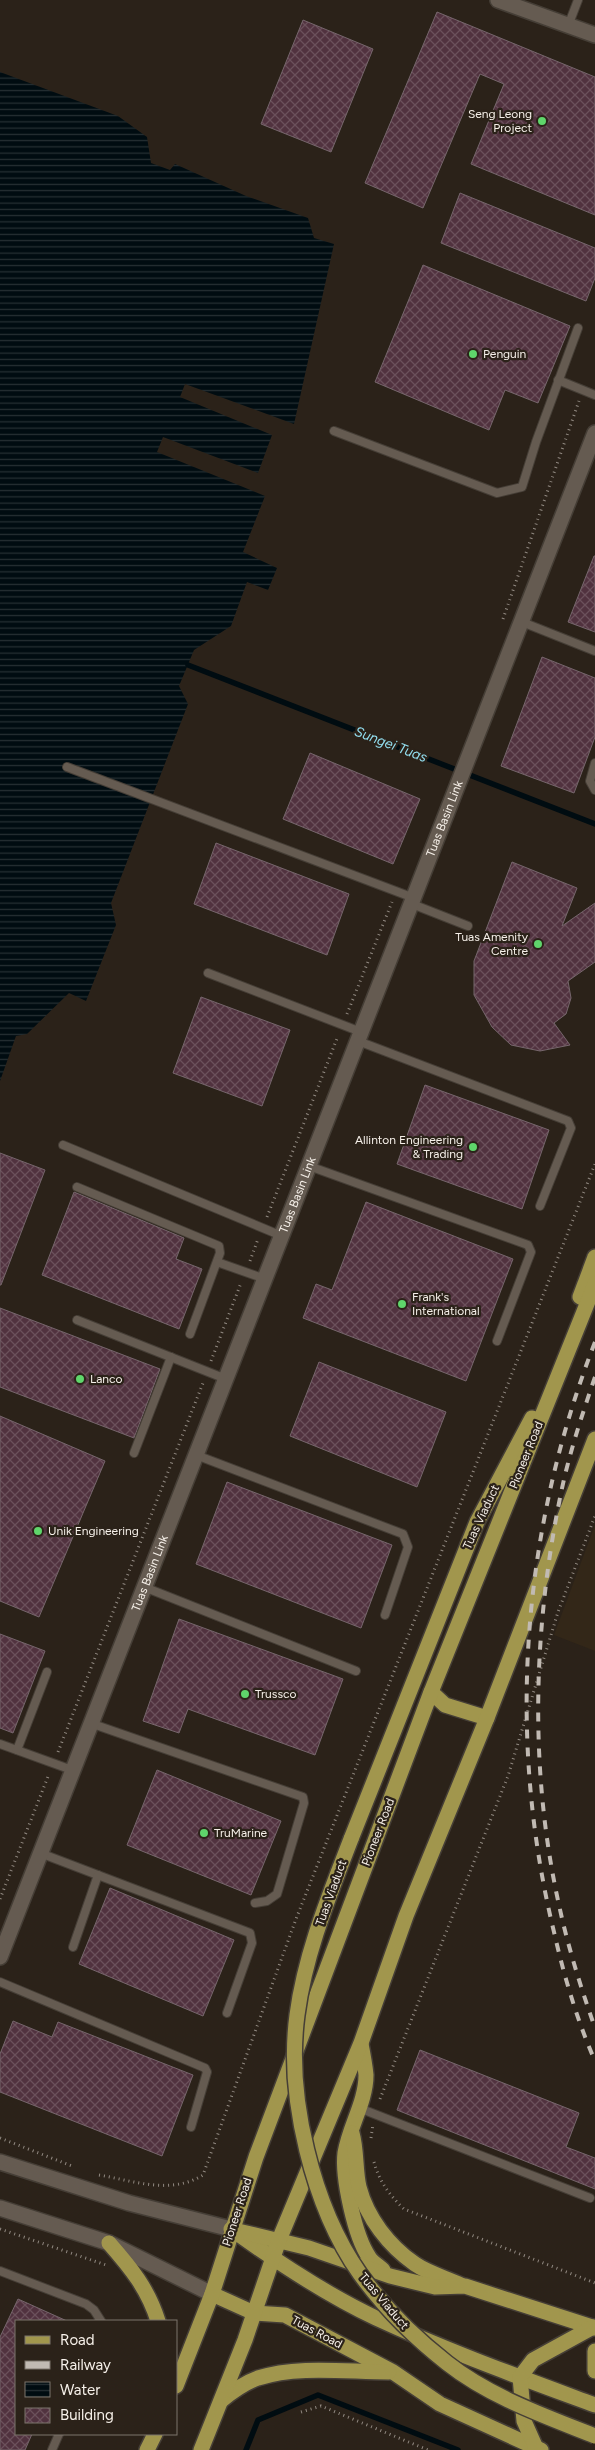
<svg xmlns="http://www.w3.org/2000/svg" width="595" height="2450" font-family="Figtree,sans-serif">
  <defs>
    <pattern id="water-rules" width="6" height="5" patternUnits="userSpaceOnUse" patternTransform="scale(1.25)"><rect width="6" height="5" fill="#000c11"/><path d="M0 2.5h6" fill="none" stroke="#263034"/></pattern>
    <pattern id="building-cross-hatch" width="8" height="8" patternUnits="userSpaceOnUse" patternTransform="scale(1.25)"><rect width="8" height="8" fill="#51323f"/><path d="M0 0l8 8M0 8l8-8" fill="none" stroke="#6b505b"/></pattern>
  </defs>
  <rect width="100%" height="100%" fill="#2b2219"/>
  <path fill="#332718" d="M595,1525V1651L554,1635Z"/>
  <path fill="url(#water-rules)" d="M0,72L118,116L147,137L151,163L170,170L175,164L246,196L308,218L314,238L334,244L294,424L185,384L180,397L272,435L258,473L163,437L157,452L265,496L243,552L277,568L268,590L247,582L231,626L194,650L179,686L188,704L111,903L116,925L86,1001L69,993L27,1034L16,1036L0,1081Z"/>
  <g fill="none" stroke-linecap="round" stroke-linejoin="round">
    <g stroke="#000c11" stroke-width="5.5">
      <path d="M188,665L595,824"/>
      <path d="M246,2450L258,2420L318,2395L458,2450"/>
    </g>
  </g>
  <g fill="url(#building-cross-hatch)" stroke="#76666c">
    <path d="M437,12L595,77V215L471,164L504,84L480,74L423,208L365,183Z"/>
    <path d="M303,20L373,49L331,152L261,124Z"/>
    <path d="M460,193L595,248V278L586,301L441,243Z"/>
    <path d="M423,265L570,326L538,403L505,390L489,430L375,382Z"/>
    <path d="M594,556H595V632L568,622Z"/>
    <path d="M542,657L595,678V737L574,793L501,766Z"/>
    <path d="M310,753L420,799L393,864L283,819Z"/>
    <path d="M216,843L349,894L327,955L194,904Z"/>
    <path d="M512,862L577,888L562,926L595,903V962L568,981L571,998L566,1014L554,1023L570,1045L540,1051L511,1045L492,1027L474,995V961Z"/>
    <path d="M201,997L290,1030L262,1106L173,1073Z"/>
    <path d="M425,1085L549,1130L522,1209L397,1164Z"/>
    <path d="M0,1153L45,1170L1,1285H0Z"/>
    <path d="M74,1192L184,1238L176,1259L202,1269L179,1329L42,1275Z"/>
    <path d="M366,1202L513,1259L466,1381L303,1318L316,1284L332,1290Z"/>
    <path d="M0,1308L160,1369L134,1438L0,1387Z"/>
    <path d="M319,1362L446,1412L417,1487L290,1436Z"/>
    <path d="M0,1416L105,1461L39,1617L0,1601Z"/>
    <path d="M227,1482L392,1545L361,1628L196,1564Z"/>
    <path d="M179,1619L343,1679L315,1755L188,1709L179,1733L143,1721Z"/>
    <path d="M0,1634L45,1651L13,1733L0,1728Z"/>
    <path d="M157,1770L281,1821L251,1895L127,1845Z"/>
    <path d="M110,1888L234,1940L203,2016L79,1964Z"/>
    <path d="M13,2021L52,2037L58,2022L193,2075L162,2156L0,2092V2054Z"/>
    <path d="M420,2050L579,2113L566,2147L595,2158V2189L397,2110Z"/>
    <path d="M18,2299L67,2321H16V2434H32L25,2450H0V2337Z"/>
  </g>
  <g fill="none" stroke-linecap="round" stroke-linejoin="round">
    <defs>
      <g id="lane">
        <path d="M568,26L578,0"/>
        <path d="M558,380L595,395"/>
        <path d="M334,431L497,493L522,487L536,442L578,328"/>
        <path d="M522,622L595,651"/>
        <path d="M595,763L590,781L595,790"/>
        <path d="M67,767L414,898"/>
        <path d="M412,904L468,926"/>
        <path d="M208,973L361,1032"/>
        <path d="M358,1041L568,1121L571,1128L540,1206"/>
        <path d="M63,1145L282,1236"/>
        <path d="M309,1166L528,1245L531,1252L497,1341"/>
        <path d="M77,1187L219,1246L220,1253L190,1334"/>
        <path d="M217,1262L265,1279"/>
        <path d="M77,1320L226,1379"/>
        <path d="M134,1453L171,1357"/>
        <path d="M196,1455L403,1534L408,1547L385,1615"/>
        <path d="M144,1587L356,1671"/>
        <path d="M90,1723L303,1797L304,1803L277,1894L267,1901L255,1903"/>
        <path d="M0,1744L72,1770"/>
        <path d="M17,1750L47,1672"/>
        <path d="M40,1853L250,1933L252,1943L227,2013"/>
        <path d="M73,1947L98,1875"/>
        <path d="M0,1982L205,2068L207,2072L191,2127"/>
        <path d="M359,2108L590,2198"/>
        <path d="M0,2271L86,2304L94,2310L101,2321"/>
        <path d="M52,2450L59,2434"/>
      </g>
      <g id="street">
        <path d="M498,0L595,35"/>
        <path id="s1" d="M0,1957L595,433"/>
        <path d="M0,2162L129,2203L231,2229"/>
        <path d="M0,2208L109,2243L212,2294"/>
      </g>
      <g id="primary">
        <path d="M580,1297L595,1257"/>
        <path d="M431,1692L445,1705L487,1718"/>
        <path d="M351,1839L477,1522L532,1418"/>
        <path d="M361,2044C363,2054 365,2065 366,2075C366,2102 349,2127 345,2153C342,2177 355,2237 369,2257C372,2262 379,2266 383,2270"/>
        <path d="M352,2133C357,2151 355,2170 359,2187C367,2218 389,2246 415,2264C428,2273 446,2278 461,2285"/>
        <path d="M231,2229C277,2262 325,2294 376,2318C447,2351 522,2378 595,2405"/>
        <path d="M238,2231L309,2248L390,2276L435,2287L465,2286L595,2328"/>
        <path d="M109,2243C131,2268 148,2289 158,2321"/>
        <path d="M212,2294L254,2313L285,2315L393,2372L440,2404L541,2450"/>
        <path d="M595,2351V2371"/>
        <path d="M176,2386L212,2294L256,2157L431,1692L595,1284"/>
        <path d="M222,2400C233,2391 244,2383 258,2378C298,2365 347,2372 389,2372"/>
        <path d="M536,2448L524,2421L520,2377L533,2360L593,2327"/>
        <path d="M147,2450L155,2434"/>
        <path d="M201,2450L245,2340L279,2240L361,2043L406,1916L487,1718L595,1439"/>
      </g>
    </defs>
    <use href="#lane" stroke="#453e36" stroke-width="10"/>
    <use href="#street" stroke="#453e36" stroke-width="18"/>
    <use href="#primary" stroke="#453e36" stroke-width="18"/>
    <g stroke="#928a82" stroke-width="3" stroke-dasharray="1 4" stroke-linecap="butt">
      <path d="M503,619L579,401"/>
      <path d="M347,1014L392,902"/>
      <path d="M267,1217L338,1036"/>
      <path d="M250,1261L258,1239"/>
      <path d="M211,1361L241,1283"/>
      <path d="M58,1752L203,1383"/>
      <path d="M0,1899L49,1774"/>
      <path d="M380,2099L508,1776L558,1612L595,1516"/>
      <path d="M0,2138L72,2166"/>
      <path d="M371,2138L373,2124"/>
      <path d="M374,2162C379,2181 390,2196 404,2209L595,2283"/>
      <path d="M99,2175C134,2181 171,2195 203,2175L296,1919L595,1164"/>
      <path d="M0,2229L106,2265"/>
      <path d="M301,2412L321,2406L428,2450"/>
    </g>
    <use href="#lane" stroke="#655b51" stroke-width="8"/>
    <use href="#street" stroke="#655b51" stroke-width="15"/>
    <use href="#primary" stroke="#a1964d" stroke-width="15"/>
    <g stroke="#c1bab3" stroke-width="4" stroke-dasharray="9 9" stroke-linecap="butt">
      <path d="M595,1342C522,1530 506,1735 554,1932C564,1976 577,2020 595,2061"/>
      <path d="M595,1377C582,1415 569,1454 561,1493C533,1628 529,1770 559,1905C568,1947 581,1988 595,2028"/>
    </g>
    <defs>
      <path id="primary-bridge" d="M351,1839C329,1896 305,1954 297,2015C286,2097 313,2207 360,2274C384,2307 415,2338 447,2363C490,2397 545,2416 595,2436"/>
    </defs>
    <use href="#primary-bridge" stroke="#453e36" stroke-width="18" stroke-linecap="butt"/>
    <use href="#primary-bridge" stroke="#a1964d" stroke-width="15"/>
  </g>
  <g fill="#5fd56b" stroke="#2b2219" stroke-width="2">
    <circle cx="542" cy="121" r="5"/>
    <circle cx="473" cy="354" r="5"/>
    <circle cx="538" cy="944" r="5"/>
    <circle cx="473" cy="1147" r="5"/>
    <circle cx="402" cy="1304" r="5"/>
    <circle cx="80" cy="1379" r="5"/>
    <circle cx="38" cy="1531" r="5"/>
    <circle cx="245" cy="1694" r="5"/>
    <circle cx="204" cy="1833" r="5"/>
  </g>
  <g text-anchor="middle" stroke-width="4.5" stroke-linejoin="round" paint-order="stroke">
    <g font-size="12" fill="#f6f0e9" stroke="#2b2219" text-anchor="start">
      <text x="532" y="118" text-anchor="end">Seng Leong<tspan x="532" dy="14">Project</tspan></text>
      <text x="483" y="358">Penguin</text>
      <text x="528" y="941" text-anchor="end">Tuas Amenity<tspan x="528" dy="14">Centre</tspan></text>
      <text x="463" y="1144" text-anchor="end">Allinton Engineering<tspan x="463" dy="14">&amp; Trading</tspan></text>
      <text x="412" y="1301">Frank's<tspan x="412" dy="14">International</tspan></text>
      <text x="90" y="1383">Lanco</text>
      <text x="48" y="1535">Unik Engineering</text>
      <text x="255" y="1698">Trussco</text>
      <text x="214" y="1837">TruMarine</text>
    </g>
    <g font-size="12" fill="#f6f0e9" stroke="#2b2219">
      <text dy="4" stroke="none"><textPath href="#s1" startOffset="1222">Tuas Basin Link</textPath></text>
      <text dy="4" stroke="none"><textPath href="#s1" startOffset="818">Tuas Basin Link</textPath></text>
      <text transform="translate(526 1455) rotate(-68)" y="4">Pioneer Road</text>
      <text transform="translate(481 1517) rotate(-65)" y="4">Tuas Viaduct</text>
      <text dy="4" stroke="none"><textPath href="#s1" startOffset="412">Tuas Basin Link</textPath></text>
      <text transform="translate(378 1832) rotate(-69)" y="4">Pioneer Road</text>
      <text transform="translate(331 1893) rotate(-70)" y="4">Tuas Viaduct</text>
      <text transform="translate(237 2212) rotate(-72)" y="4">Pioneer Road</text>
      <text transform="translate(384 2301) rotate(50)" y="4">Tuas Viaduct</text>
      <text transform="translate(317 2332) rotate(28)" y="4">Tuas Road</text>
    </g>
    <g font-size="14" font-style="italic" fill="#92deef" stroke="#2b2219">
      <text transform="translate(391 744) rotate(21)" y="5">Sungei Tuas</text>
    </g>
  </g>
  <rect x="15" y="2320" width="162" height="115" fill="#2b2219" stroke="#7c746c"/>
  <rect x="25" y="2336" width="25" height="8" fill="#a1964d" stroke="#7c746c"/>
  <text x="60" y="2345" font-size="15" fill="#f6f0e9">Road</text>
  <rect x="25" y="2361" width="25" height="8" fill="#c1bab3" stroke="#7c746c"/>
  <text x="60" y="2370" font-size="15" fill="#f6f0e9">Railway</text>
  <rect x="25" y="2382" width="25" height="15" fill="url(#water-rules)" stroke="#7c746c"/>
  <text x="60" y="2395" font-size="15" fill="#f6f0e9">Water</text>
  <rect x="25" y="2408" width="25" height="15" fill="url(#building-cross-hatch)" stroke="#7c746c"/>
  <text x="60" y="2420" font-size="15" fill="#f6f0e9">Building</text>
</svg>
